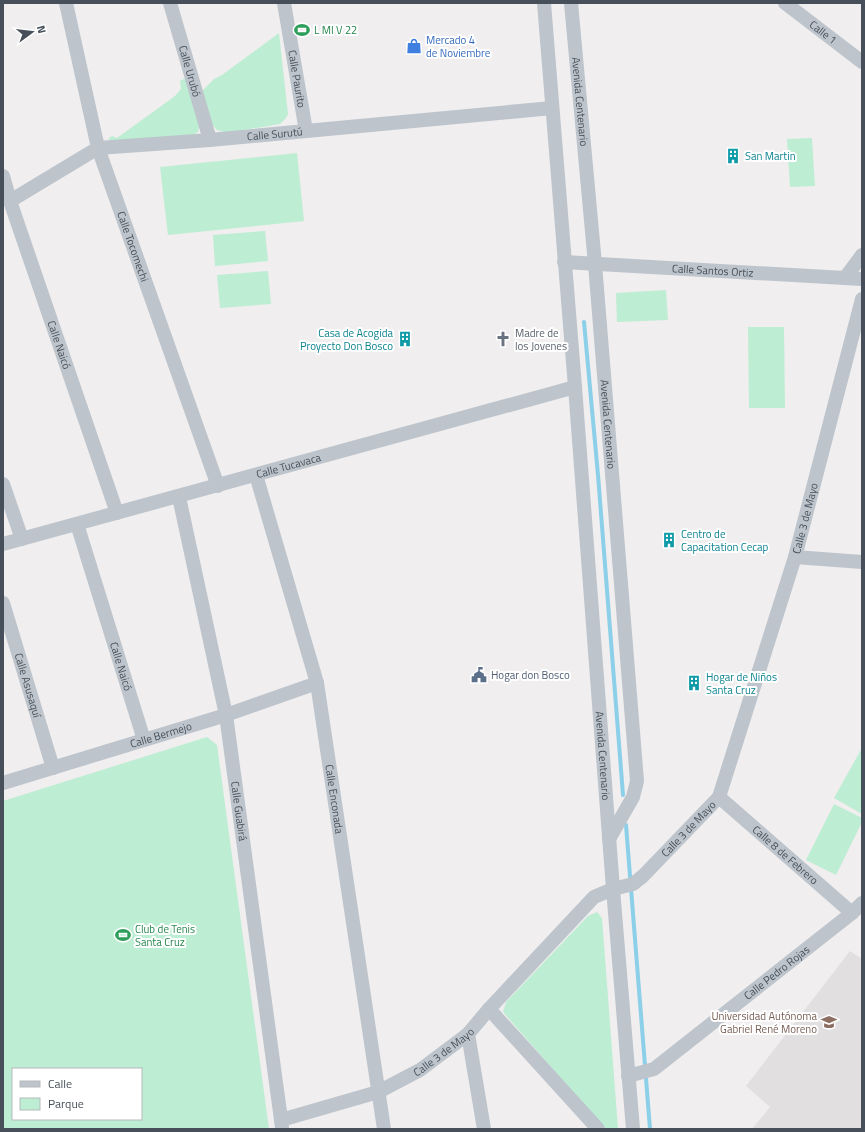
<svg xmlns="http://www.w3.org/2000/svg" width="865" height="1132" font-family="'Titillium Web',sans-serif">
  <rect width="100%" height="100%" fill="#f0eeee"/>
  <path fill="#e1dfdf" d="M850,951L862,959V1129H752L770,1107L746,1086Z"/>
  <g fill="#bdedd3" fill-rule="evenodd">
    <path d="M279,33L288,114L286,118L280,124L227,133L217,130L210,122L202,91L214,79L222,75Z"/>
    <path d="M187,77L199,127L198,132L188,138L123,145L108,139L112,136L117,138L175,96L181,89L180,81Z"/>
    <path d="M812,138L815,186L790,187L787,139Z"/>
    <path d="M297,153L304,221L168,235L160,167Z"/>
    <path d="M265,231L268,261L215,266L213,235Z"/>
    <path d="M268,271L271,304L220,308L217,275Z"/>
    <path d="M666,290L668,320L617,322L616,293Z"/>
    <path d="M748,327H784L785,408H749Z"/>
    <path d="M207,737L217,745L269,1129H3V801ZM13,1069H141V1119H13Z"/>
    <path d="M862,748V814L834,798Z"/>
    <path d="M834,804L862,818V822L836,875L806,860Z"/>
    <path d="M597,912L602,918L618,1129H605L503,1012L506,1002L588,916Z"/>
  </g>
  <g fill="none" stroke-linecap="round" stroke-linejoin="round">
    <g stroke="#8ccfe8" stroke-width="4">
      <path d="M584,322L598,475L623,795"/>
      <path d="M626,825L650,1129"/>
    </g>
    <g stroke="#bdc4cc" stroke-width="14">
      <path id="s1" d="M66,3L98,148L218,486"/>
      <path id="s2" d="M170,3L210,140"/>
      <path id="s3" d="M284,3L306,131"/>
      <path id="s4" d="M544,3L575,387L613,889L633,1129"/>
      <path id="s5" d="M571,3L595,264L637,781L633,797L609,839"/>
      <path id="s6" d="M785,3L862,62"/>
      <path id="s7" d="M3,176L10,201L117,513"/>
      <path id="s8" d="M10,201L98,148L210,140L552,108"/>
      <path id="s9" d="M564,262L862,279"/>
      <path d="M845,278L862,255"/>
      <path id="s10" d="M256,475L317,683L384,1129"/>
      <path d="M3,484L22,539"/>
      <path id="s11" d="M179,497L226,715L282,1127"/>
      <path id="s12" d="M77,524L144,740"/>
      <path id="s13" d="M3,544L575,387"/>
      <path d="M795,557L862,562"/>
      <path id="s14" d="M3,603L53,768"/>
      <path id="s15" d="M3,783L226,715L317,683"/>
      <path id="s16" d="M719,797L852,913"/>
      <path d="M489,1009L598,1129"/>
      <path d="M468,1034L484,1129"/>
      <path id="s17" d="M628,1076L654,1069L852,913L862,903"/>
      <path id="s18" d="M281,1120L378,1092L420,1070L468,1034L489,1009L594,897L613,889L633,884L643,876L719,797L795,557L862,299"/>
    </g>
  </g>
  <defs>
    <symbol id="stadium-bare" viewBox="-9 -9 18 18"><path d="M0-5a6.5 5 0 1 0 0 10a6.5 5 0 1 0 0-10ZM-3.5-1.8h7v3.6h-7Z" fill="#2e9e5b" stroke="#fff" stroke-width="2.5" paint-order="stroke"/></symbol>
    <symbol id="shop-bare" viewBox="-9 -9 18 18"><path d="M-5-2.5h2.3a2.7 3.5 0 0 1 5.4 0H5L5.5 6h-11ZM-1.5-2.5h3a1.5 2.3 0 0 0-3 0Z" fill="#3f7fe0" stroke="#fff" stroke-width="2.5" paint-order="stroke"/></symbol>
    <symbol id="building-bare" viewBox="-9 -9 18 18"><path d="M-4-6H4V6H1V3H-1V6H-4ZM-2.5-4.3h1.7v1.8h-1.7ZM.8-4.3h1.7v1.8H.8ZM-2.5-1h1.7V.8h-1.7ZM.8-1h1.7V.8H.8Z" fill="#0f9aa8" stroke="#fff" stroke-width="2.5" paint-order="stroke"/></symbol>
    <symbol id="church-bare" viewBox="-9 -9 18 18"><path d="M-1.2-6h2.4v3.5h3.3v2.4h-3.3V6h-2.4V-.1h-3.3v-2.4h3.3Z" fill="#6b7280" stroke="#fff" stroke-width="2.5" paint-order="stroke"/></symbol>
    <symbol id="civic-bare" viewBox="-9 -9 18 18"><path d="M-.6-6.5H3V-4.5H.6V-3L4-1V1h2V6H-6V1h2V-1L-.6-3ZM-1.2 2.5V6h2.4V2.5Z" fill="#5c6f8a" stroke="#fff" stroke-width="2.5" paint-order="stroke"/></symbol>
    <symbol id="university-bare" viewBox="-9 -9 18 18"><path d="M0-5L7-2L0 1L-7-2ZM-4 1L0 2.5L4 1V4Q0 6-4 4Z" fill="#8d6e63" stroke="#fff" stroke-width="2.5" paint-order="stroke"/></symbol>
  </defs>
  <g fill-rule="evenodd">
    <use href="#stadium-bare" x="291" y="19" width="22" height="22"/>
    <use href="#shop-bare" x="403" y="35" width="22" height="22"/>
    <use href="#building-bare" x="722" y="145" width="22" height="22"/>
    <use href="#building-bare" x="394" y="328" width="22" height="22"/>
    <use href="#church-bare" x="492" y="328" width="22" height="22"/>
    <use href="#building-bare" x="658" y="529" width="22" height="22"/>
    <use href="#civic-bare" x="468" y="664" width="22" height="22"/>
    <use href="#building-bare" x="683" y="672" width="22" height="22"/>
    <use href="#stadium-bare" x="112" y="924" width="22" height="22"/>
    <use href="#university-bare" x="818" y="1011" width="22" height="22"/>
  </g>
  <g text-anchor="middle" stroke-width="4" stroke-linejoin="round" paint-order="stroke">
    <g font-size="11" fill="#27864d" stroke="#fff" text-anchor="start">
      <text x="314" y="34">L MI V 22</text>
      <text x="135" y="933">Club de Tenis<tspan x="135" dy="13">Santa Cruz</tspan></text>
    </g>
    <g font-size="11" fill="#47505a" stroke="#fff">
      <text dy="4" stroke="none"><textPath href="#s6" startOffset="48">Calle 1</textPath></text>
      <text dy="4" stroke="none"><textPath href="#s2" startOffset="71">Calle Urubó</textPath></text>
      <text dy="4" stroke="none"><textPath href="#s3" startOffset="77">Calle Paurito</textPath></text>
      <text dy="4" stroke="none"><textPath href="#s5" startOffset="99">Avenida Centenario</textPath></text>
      <text dy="4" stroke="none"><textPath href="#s8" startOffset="280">Calle Surutú</textPath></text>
      <text dy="4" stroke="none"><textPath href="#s1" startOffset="253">Calle Tocomechi</textPath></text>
      <text dy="4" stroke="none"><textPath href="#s9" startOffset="149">Calle Santos Ortiz</textPath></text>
      <text dy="4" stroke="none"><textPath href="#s7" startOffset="178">Calle Naicó</textPath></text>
      <text dy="4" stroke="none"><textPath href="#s5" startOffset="423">Avenida Centenario</textPath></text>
      <text dy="4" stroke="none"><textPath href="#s13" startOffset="296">Calle Tucavaca</textPath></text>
      <text dy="4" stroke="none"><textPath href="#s18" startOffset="850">Calle 3 de Mayo</textPath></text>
      <text dy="4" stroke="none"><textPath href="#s12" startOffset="149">Calle Naicó</textPath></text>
      <text dy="4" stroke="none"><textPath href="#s14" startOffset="86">Calle Asusaquí</textPath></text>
      <text dy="4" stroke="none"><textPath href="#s15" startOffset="165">Calle Bermejo</textPath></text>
      <text dy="4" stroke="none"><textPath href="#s4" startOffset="755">Avenida Centenario</textPath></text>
      <text dy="4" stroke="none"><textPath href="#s10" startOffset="334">Calle Enconada</textPath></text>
      <text dy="4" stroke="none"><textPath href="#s11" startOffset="320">Calle Guabirá</textPath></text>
      <text dy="4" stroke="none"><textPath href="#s18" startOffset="514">Calle 3 de Mayo</textPath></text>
      <text dy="4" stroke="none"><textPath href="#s16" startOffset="88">Calle 8 de Febrero</textPath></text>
      <text dy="4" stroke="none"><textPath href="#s17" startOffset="183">Calle Pedro Rojas</textPath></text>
      <text dy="4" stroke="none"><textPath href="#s18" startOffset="178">Calle 3 de Mayo</textPath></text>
    </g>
    <g font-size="11" fill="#366cbe" stroke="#fff" text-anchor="start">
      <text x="426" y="44">Mercado 4<tspan x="426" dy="13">de Noviembre</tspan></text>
    </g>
    <g font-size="11" fill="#0d838f" stroke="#fff" text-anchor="start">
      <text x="745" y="160">San Martin</text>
      <text x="393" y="337" text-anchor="end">Casa de Acogida<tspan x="393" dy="13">Proyecto Don Bosco</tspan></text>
      <text x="681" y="538">Centro de<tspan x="681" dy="13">Capacitation Cecap</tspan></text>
      <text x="706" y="681">Hogar de Niños<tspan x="706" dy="13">Santa Cruz</tspan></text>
    </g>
    <g font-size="11" fill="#5b616d" stroke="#fff" text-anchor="start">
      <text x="515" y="337">Madre de<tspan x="515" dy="13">los Jovenes</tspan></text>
    </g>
    <g font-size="11" fill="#4e5e75" stroke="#fff" text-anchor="start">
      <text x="491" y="679">Hogar don Bosco</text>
    </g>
    <g font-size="11" fill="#785e54" stroke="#fff" text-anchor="end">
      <text x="817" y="1020">Universidad Autónoma<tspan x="817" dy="13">Gabriel René Moreno</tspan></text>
    </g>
  </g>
  <rect width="865" height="1132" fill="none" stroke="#47505a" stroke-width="8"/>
  <rect x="12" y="1068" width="130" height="52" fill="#ffffff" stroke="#b5b9bd"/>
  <rect x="20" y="1081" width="20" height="6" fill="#bdc4cc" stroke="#b5b9bd"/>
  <text x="48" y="1088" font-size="12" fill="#47505a">Calle</text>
  <rect x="20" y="1098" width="20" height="12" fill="#bdedd3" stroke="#b5b9bd"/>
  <text x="48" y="1108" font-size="12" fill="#47505a">Parque</text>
  <g transform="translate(32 32) rotate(75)" stroke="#ffffff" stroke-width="3" paint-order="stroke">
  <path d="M0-3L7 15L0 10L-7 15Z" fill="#47505a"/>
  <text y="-6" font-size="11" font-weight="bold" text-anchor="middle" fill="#47505a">N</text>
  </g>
</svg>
